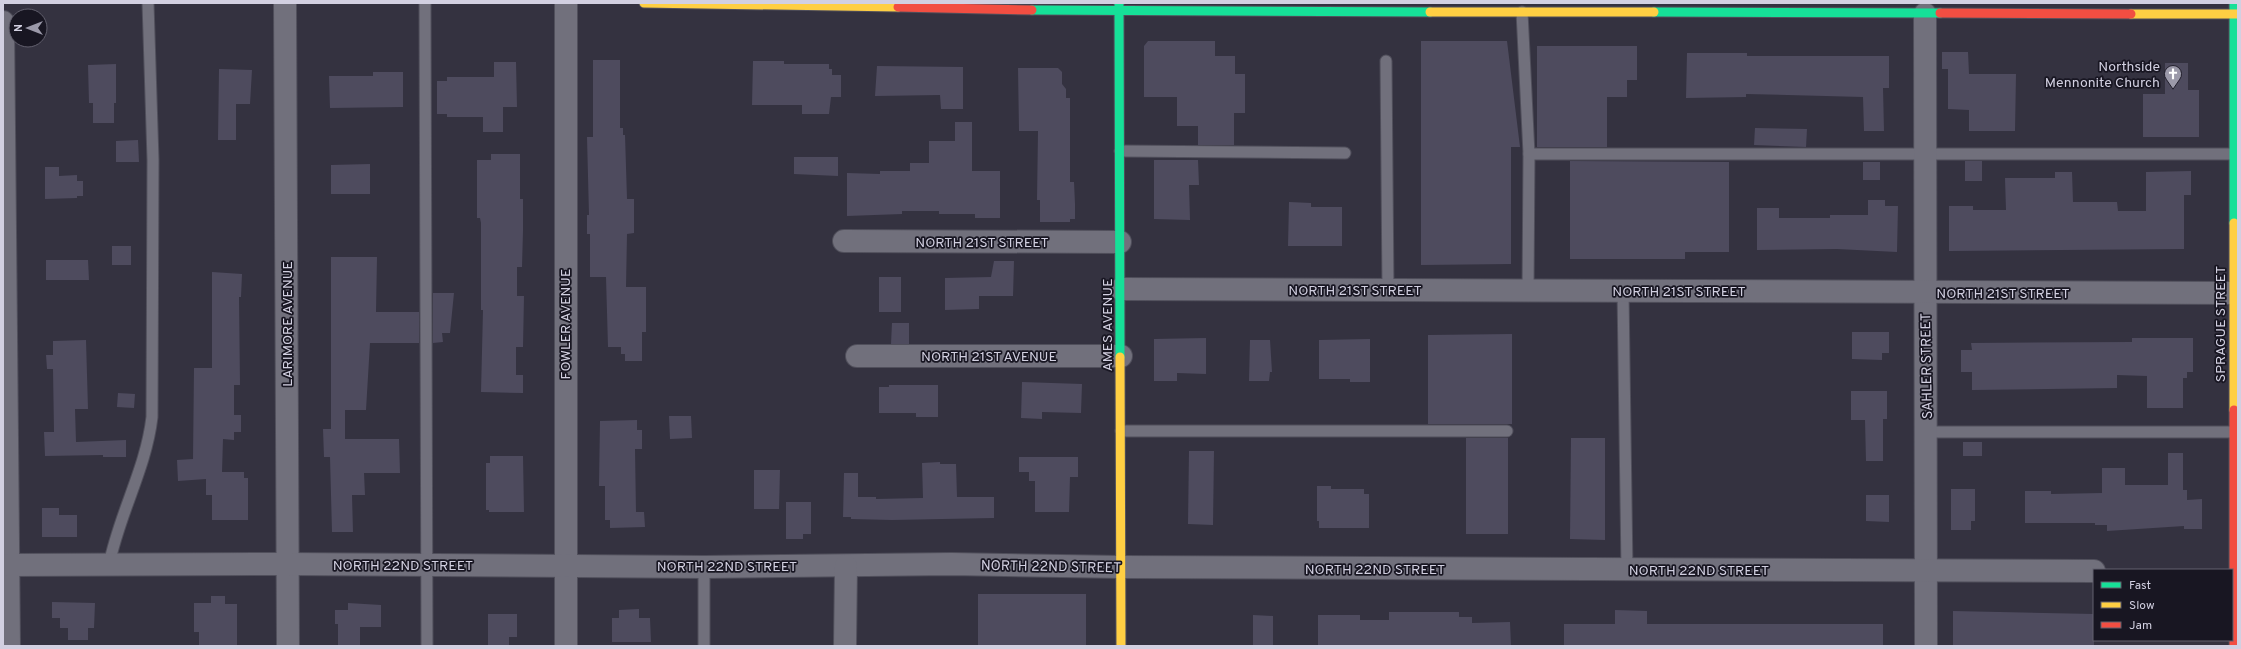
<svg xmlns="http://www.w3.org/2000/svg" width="2241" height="649" font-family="Overpass,sans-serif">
  <rect width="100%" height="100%" fill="#343240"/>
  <g fill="#4e4b5e">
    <path d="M1148,41H1215V56H1235V74H1245V113H1234V145H1198V126H1177V97H1144V46Z"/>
    <path d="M1421,41H1507L1520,147H1511V264L1421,265Z"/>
    <path d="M1537,46H1637V80H1627V97H1607V147H1537Z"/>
    <path d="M1942,52H1968L1969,74H2016L2015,131H1969V110L1948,109V69H1942Z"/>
    <path d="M1687,53H1747V56H1889V88H1883L1884,131H1864L1863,97L1746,94V97L1686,98Z"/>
    <path d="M593,60H620V128H623V135H625L627,199H634V233L627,234L626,287H646V332H642V361H625V354H621V347H608L606,277H590V234H587V215H589L587,137H593Z"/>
    <path d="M753,61H784V64H829V69H832V75H841V97H831L829,114H802V105H752Z"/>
    <path d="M494,62H516L517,107H503V132H483V117H447V114H437V81H447V77H494Z"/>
    <path d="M2165,63H2188V90H2199V137H2143V94H2165Z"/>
    <path d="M116,64V103H114V123H93V103H89L88,65Z"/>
    <path d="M877,66L963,67V109H941L940,95L875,96Z"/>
    <path d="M1018,68H1058L1062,72V84L1066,89V98H1070V182H1074L1075,204V219H1070V222H1040V200H1037L1038,131H1019Z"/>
    <path d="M219,69L252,70L250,104H236V140H218Z"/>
    <path d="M373,72H403V107L330,108L329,76H373Z"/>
    <path d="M955,122H972V171H1000V218H975V214H939V211H902V214L847,216V173L880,174V171H910V163H929V141H955Z"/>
    <path d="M1755,128L1807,129L1806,147L1754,145Z"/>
    <path d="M138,140L139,162H116V141Z"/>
    <path d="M491,154H520V199H523V231L522,267H517V296H524L523,347H516V375H523V393L481,392L483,310H481V223L480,218H477V160H491Z"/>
    <path d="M794,157H838V176L794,174Z"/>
    <path d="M1154,160H1198L1199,185H1189L1190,220L1154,219Z"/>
    <path d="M1570,161L1729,162V252H1685V259H1570Z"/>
    <rect x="1965" y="161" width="17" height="20"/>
    <rect x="1863" y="162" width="17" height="18"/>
    <path d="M370,164V194H331V165Z"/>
    <path d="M45,167H59V176L77,175V181H83V196H77V198L45,199Z"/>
    <path d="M2191,171V195H2184V249L1949,251V206H1973V210H2006L2005,178H2055V172H2072L2073,202H2117L2118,211H2146V172Z"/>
    <path d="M1868,200H1885V206H1898L1897,252L1837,249L1757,250V208H1779V218H1830V215H1868Z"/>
    <path d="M1289,202L1311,203V207H1342V246H1288Z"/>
    <rect x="112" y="246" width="19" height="19"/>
    <path d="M331,257H377L376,312H419V343H370L366,410H345V439H399L400,473H364L365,495H352L353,532H332L330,457H324L323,429H331Z"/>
    <path d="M46,260H88L89,280H46Z"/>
    <path d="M994,261H1014L1013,296H979V309L945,310V278L991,277Z"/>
    <path d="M212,272L242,274L241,297H239L240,385H234V415H241V432H234V440L223,439L222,472H244V478H248V520H212V495H206V479L178,481L177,460L193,459L194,368H212Z"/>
    <rect x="879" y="277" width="22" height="35"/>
    <path d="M433,293H454L450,333H442L443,342L433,343Z"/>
    <path d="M892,323H909V344H891Z"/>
    <path d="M1852,332H1889V353H1882V360L1852,359Z"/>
    <path d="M1512,334V424H1428V335Z"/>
    <path d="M1206,338V374L1177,373V381H1154V339Z"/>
    <path d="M2132,338H2193V372H2187V378H2183V408H2147V376L2117,375V388L1972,390V372H1961V350H1972L1971,343L2132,342Z"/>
    <path d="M1370,339V382H1350V379H1319V340Z"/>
    <path d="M86,340L88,409H75L76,442L126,440V457H103V455L45,456L44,432H54L53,369H47L46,355H53V341Z"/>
    <path d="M1250,340H1270L1272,372H1270L1269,381H1249Z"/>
    <path d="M1022,382L1082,384L1081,413L1042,412V419L1021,418Z"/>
    <path d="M889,385H938V417H916V413H879V387H889Z"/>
    <path d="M1851,391H1887V419H1883V461H1866L1865,420H1851Z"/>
    <path d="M118,393L135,394L134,408L117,407Z"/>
    <path d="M669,416H691L692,438L670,439Z"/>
    <path d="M637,420V430H642V449H635L636,512H644L645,527L610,528V520H605V486H599L600,421Z"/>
    <rect x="1466" y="438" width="42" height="96"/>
    <path d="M1571,438H1605V540L1570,539Z"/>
    <rect x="1963" y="442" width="19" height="14"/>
    <path d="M1189,451H1214L1213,525L1188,524Z"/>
    <path d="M2168,453H2183V490H2187V500L2202,499V529H2184V526L2107,531V525H2095V523H2025V491H2051V494L2102,493V468H2125V485H2168Z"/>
    <path d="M490,456H523L524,512H489V510H486V463H490Z"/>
    <path d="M1019,457H1078V477H1070L1069,512H1035V481H1029V472H1019Z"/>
    <path d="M940,462V464H956L957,497H994V518L892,520L851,519V517H843L844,473H858V497H876V499L923,498L922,463Z"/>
    <path d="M754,470H780L779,509H754Z"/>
    <path d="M1317,486H1331V489H1364V494H1369V528H1319V521H1317Z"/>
    <path d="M1951,489H1975V521H1971V530H1951Z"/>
    <path d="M1866,495H1889V522L1866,521Z"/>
    <path d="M786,502H811V534H803V539H786Z"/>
    <path d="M42,508H59V515H77V537H42Z"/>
    <rect x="978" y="594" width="108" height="52"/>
    <path d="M211,596H225V604H237V646H199V632H194V603H211Z"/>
    <path d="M52,602L95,603L94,628H88V640H68V628H60V618H52Z"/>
    <path d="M348,603L381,605V627H360V646H338V624H335V610H348Z"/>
    <path d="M639,609V618H650L651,642H612V618H619V610Z"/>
    <path d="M1615,610L1647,611V624H1883V646H1564V624H1615Z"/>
    <path d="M1953,611L2094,614V646H1953Z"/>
    <path d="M1389,612H1459V617H1472V623L1510,622L1511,646H1318V615H1360V620H1389Z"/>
    <path d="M488,614H517V637H509V646H488Z"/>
    <path d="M1253,615L1273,616V646H1253Z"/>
  </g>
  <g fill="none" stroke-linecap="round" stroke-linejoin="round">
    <defs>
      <g id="lane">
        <path d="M425,3L427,646"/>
        <path d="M1522,12L1529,154L1528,291"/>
        <path d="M1386,61L1388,290"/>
        <path d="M1120,151L1345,153"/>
        <path d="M1529,154H2238"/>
        <path d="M1623,291L1627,570"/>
        <path d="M1121,431H1507"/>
        <path d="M1927,432H2237"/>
        <path d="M109,565C119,514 146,469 152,417L153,160L148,3"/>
        <path d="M704,567V646"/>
      </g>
      <g id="street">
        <path d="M285,3L288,646"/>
        <path d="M566,3V646"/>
        <path d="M1925,14L1926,646"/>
        <path d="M3,22L9,646"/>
        <path d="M844,241L1120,242"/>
        <path d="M1121,289L2238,293"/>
        <path d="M857,356H1121"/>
        <path d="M8,565L288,564L704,567L951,564L1121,567L2094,571"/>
        <path d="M845,646L846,566"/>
      </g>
      <g id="fast">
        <path d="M1119,3L1120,357"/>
        <path d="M2234,3V223"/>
        <path d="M1032,10L1430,12"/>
        <path d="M1654,12L1940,13"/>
      </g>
      <g id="slow">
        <path d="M644,3L898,7"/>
        <path d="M1430,12H1654"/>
        <path d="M2131,14H2238"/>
        <path d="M2234,223V410"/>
        <path d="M1120,357L1121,646"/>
      </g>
      <g id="jam">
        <path d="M898,7L1032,10"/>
        <path d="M1940,13L2131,14"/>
        <path d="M2234,410V646"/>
      </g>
    </defs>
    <use href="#lane" stroke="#504f5b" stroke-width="13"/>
    <use href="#street" stroke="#504f5b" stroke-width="24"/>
    <use href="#fast" stroke="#504f5b" stroke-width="11"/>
    <use href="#slow" stroke="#504f5b" stroke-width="11"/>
    <use href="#jam" stroke="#504f5b" stroke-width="11"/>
    <use href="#lane" stroke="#71707c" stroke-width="11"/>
    <use href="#street" stroke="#71707c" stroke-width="22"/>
    <use href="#fast" stroke="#16e098" stroke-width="9"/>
    <use href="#slow" stroke="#ffcf43" stroke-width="9"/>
    <use href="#jam" stroke="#f24e42" stroke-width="9"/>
  </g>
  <defs>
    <symbol id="church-pin" viewBox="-11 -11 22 30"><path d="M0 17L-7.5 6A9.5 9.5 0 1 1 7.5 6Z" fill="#9b99a9" stroke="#181622"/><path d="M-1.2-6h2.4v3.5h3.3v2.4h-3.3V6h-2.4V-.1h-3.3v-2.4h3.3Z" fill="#fff"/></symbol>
  </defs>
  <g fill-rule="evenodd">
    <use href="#church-pin" x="2163" y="64" width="20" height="27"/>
  </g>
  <g text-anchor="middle" stroke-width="3.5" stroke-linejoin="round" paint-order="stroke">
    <g font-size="14" fill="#d2d0e1" stroke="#181622" text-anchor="end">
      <text x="2160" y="71">Northside<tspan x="2160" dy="16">Mennonite Church</tspan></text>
    </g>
    <g font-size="14" fill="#d2d0e1" stroke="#181622">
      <text x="982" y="247">NORTH 21ST STREET</text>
      <text x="1355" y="295">NORTH 21ST STREET</text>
      <text x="1679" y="296">NORTH 21ST STREET</text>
      <text x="2003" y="298">NORTH 21ST STREET</text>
      <text transform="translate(287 324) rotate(-90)" y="5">LARIMORE AVENUE</text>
      <text transform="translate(565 324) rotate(-90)" y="5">FOWLER AVENUE</text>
      <text transform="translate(2220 324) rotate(-90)" y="5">SPRAGUE STREET</text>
      <text transform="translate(1107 325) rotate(-90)" y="5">AMES AVENUE</text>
      <text x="989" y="361">NORTH 21ST AVENUE</text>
      <text transform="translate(1926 366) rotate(-91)" y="5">SAHLER STREET</text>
      <text x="403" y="570">NORTH 22ND STREET</text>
      <text x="727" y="571">NORTH 22ND STREET</text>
      <text transform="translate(1051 566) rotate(1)" y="5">NORTH 22ND STREET</text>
      <text x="1375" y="574">NORTH 22ND STREET</text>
      <text x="1699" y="575">NORTH 22ND STREET</text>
    </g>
  </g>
  <rect width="2241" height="649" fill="none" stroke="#d2d0e1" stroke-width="8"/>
  <rect x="2093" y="569" width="140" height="72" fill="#181622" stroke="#62606e"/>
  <rect x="2101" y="582" width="20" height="6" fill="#16e098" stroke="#62606e"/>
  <text x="2129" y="589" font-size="12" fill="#d2d0e1">Fast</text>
  <rect x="2101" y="602" width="20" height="6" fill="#ffcf43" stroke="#62606e"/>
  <text x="2129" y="609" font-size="12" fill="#d2d0e1">Slow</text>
  <rect x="2101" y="622" width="20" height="6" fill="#f24e42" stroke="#62606e"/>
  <text x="2129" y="629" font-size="12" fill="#d2d0e1">Jam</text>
  <g transform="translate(28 28) rotate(270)"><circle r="19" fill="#181622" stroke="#62606e"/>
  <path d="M0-3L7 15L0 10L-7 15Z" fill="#9b99a9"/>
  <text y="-6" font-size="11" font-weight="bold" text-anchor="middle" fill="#d2d0e1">N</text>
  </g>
</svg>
